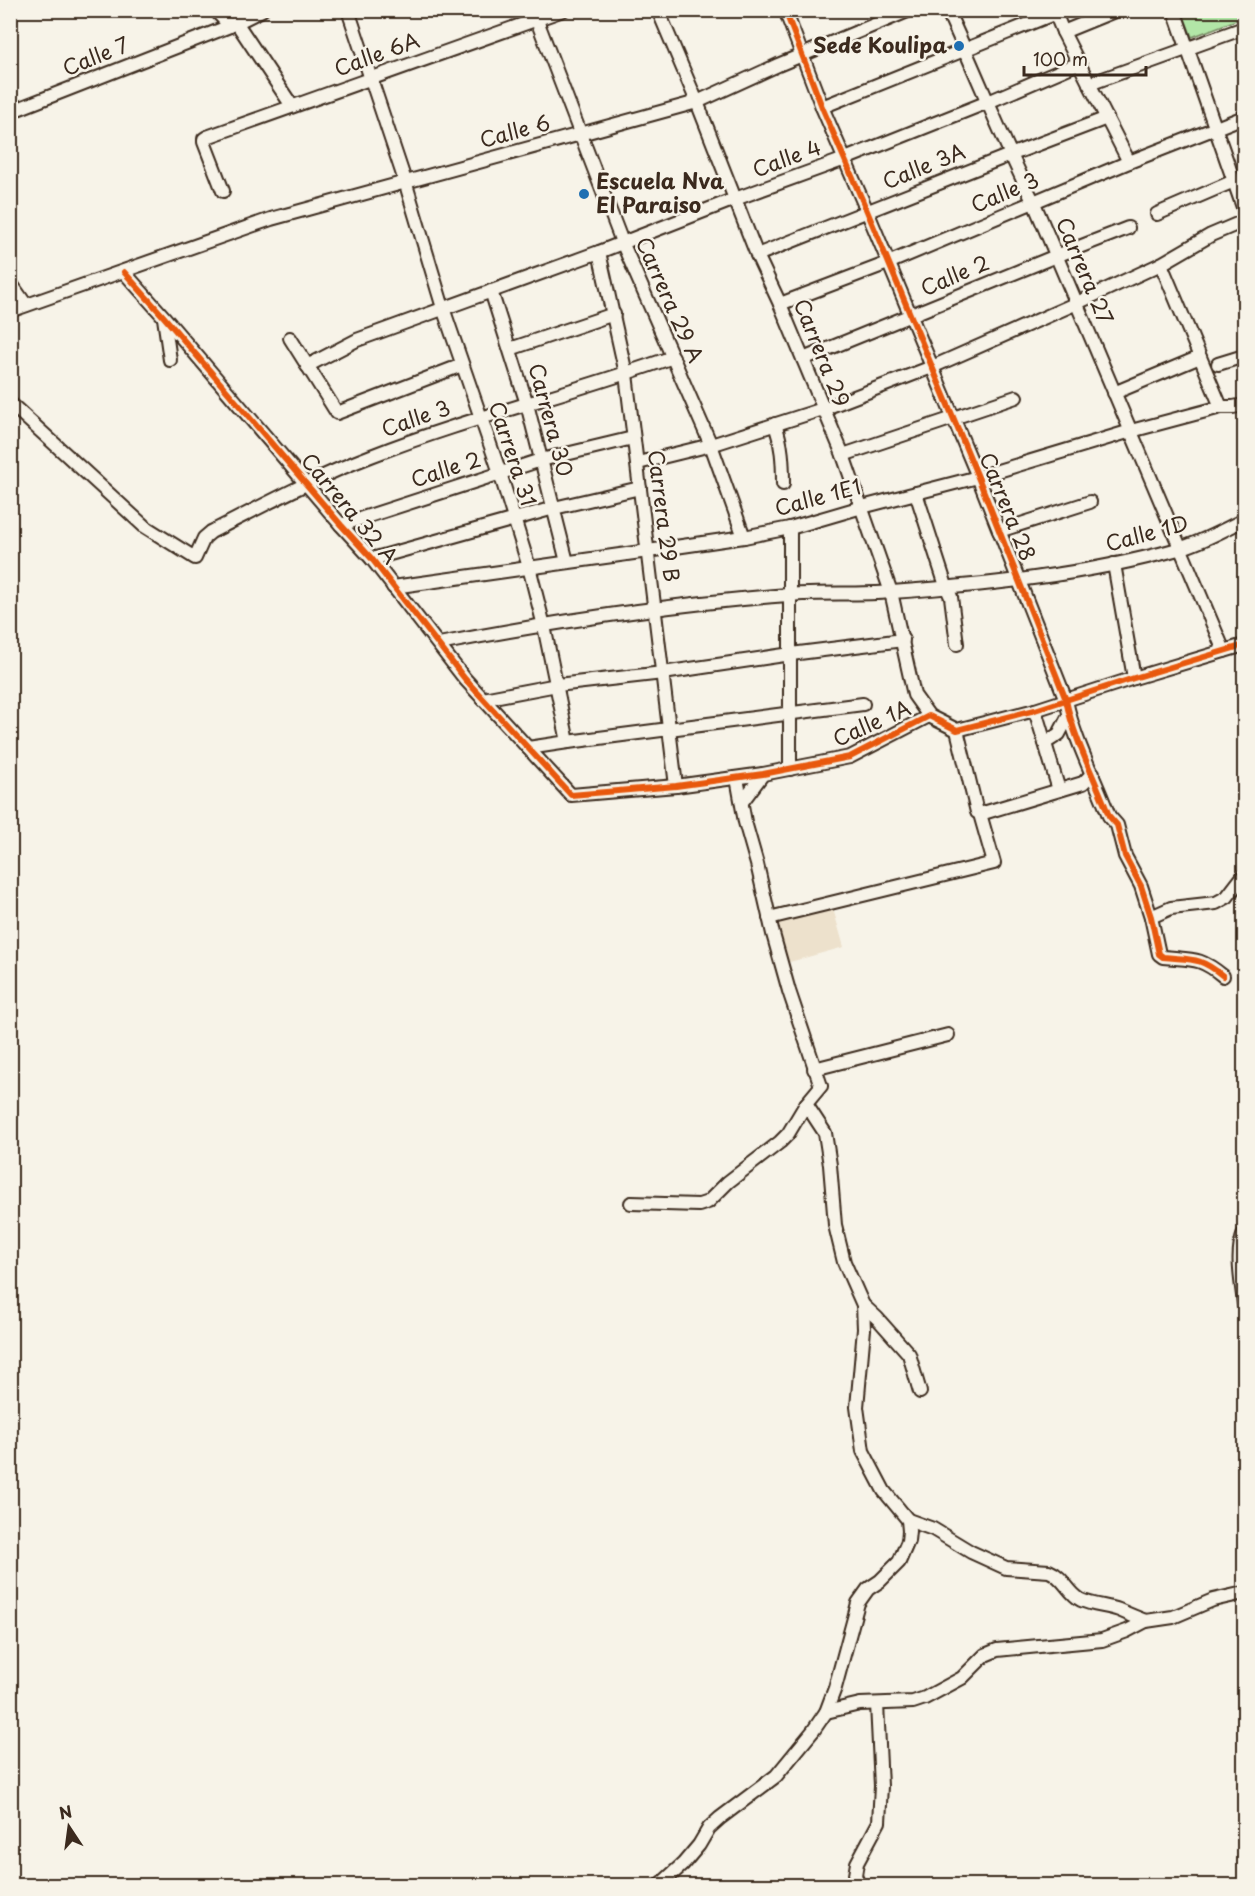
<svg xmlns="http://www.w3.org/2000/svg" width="1255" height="1896" font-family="'Playpen Sans',sans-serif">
  <rect width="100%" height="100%" fill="#f7f3e8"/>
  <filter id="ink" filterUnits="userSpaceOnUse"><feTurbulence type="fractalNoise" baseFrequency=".0167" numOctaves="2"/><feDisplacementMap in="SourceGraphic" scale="12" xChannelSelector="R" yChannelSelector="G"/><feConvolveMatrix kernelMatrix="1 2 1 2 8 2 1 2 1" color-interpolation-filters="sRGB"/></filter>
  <g filter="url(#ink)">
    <path fill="#ede1cc" d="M832,905L844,947L786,963L773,919Z"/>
    <path fill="#b2e6a7" stroke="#768862" stroke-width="1.5" d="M1182,11H1244V17L1192,37Z"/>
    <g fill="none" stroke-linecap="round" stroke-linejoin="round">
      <defs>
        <g id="minor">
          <path d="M215,10L230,26"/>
          <path d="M348,10L405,181L443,308L500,473L529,567L544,626L568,742"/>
          <path d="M533,10L622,242L711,445L744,537"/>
          <path d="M658,10L697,102L757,255L780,304L843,455L891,592L914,695L929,716"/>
          <path d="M785,10L822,107L867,211L978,477L1066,700C1074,740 1095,778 1109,816L1117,825L1125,856L1141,886L1151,917L1159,954L1163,957C1191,960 1199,956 1223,976"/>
          <path d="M947,10C977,74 1002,140 1034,203L1224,651"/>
          <path d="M1054,10L1063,32L1129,162"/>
          <path d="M1174,10L1244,210"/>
          <path d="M236,22L292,106"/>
          <path d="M1063,32L1117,10"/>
          <path d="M1089,84L1244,28"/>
          <path d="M822,107L1056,13"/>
          <path d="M10,112L230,26L262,10"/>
          <path d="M223,191L204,142V139L207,137L563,10"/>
          <path d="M1157,214L1234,181"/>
          <path d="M599,252L626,374L676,786"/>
          <path d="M757,255L1010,155L1107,118"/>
          <path d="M1161,264L1221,407"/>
          <path d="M124,272L164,317L341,525L372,559L465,679L571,795L676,786L763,774L850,757L929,716L957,730L1035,710L1134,678L1244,645"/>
          <path d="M10,282L26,305"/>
          <path d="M491,291L527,404L567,562"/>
          <path d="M780,304L888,263L1129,162L1244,117"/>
          <path d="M10,311L271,219L697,102L778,65L910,10"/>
          <path d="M164,318L170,360"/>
          <path d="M290,338L337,413L462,365"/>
          <path d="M510,349L614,314"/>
          <path d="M803,359L1056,256L1128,228"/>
          <path d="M1218,364L1244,356"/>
          <path d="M307,366L357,340L599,252L735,199L845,159L988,102L1079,63"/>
          <path d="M1114,393L1200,357"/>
          <path d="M10,403L144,526L195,558L204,538L211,532C264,505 316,477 371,456C470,417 574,393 673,357"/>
          <path d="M775,424C782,444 783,462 783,484"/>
          <path d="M843,455L1016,397"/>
          <path d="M638,463L711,445L823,409L932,367L1077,303L1161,264L1211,235L1244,221"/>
          <path d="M916,493L946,586L951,597L957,644"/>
          <path d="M341,525L541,460L633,438"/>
          <path d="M999,531L1090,502"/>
          <path d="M372,559L554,508L640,488"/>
          <path d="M1114,564L1134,678"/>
          <path d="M393,587L648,551L744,537L790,528L862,507L978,477L1131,431L1221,407H1233L1244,405"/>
          <path d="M439,644C552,622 672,604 788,595C823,592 857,595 892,592C987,585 1086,575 1178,549C1201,543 1223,530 1244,520"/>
          <path d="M483,699L557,685L663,673L791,654L903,640"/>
          <path d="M1035,710L1059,790"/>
          <path d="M1045,743L1059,734L1069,715"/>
          <path d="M528,748L568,742L863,704"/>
          <path d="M790,769V528"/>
          <path d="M742,802L763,774"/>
          <path d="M980,814L1083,783L1093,773"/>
          <path d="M1151,917L1171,908L1216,903L1227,897L1244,875"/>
          <path d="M769,918L994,863L980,814L977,812L957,730"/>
          <path d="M814,1069L948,1035"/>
          <path d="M631,1203L699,1205L708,1202L728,1182L780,1142L788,1134L806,1104L821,1086L789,991L773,934L757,864L745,822L737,778"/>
          <path d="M1244,1233C1235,1255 1242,1282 1244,1305"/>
          <path d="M863,1305L877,1318L909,1354L920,1392"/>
          <path d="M908,1520L933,1529L971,1552L1006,1568L1049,1571C1064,1577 1068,1593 1081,1600C1092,1605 1107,1606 1119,1610C1128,1614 1137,1618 1146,1621"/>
          <path d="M826,1712L860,1704L913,1702L925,1698L962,1678L985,1655L997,1650L1102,1640L1127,1631L1146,1621L1173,1617L1213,1600L1244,1593"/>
          <path d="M659,1886L683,1864L699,1845L709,1828L720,1818L776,1776L813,1731L826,1712L835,1688L858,1603L868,1589L880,1581L899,1562L908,1541L909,1531L908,1520L884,1491L863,1451L857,1407L864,1329L863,1305L844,1262L835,1225L830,1165L825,1133L806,1104"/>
          <path d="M859,1886L855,1875L857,1863L879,1822L881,1786L877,1704"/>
        </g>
      </defs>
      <use href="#minor" stroke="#3b2a1e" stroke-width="16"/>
      <use href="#minor" stroke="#f7f3e8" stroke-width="12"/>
      <defs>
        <g id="cycleway">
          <path d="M785,10L822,107L867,211L978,477L1066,700C1074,740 1095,778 1109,816L1117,825L1125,856L1141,886L1151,917L1159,954L1163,957C1191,960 1199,956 1223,976"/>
          <path d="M124,272L164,317L341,525L372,559L465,679L571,795L676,786L763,774L850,757L929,716L957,730L1035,710L1134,678L1244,645"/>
        </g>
      </defs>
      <use href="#cycleway" stroke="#f7f3e8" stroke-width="10"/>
      <use href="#cycleway" stroke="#e8590c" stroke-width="6"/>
    </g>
  </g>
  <g fill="#1f6fb2" stroke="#f7f3e8" stroke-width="2">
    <circle cx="959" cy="46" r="6"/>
    <circle cx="584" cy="194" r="6"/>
  </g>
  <g text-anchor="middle" stroke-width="5" stroke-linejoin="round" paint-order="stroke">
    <g font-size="21" font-weight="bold" fill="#3b2a1e" stroke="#f7f3e8" text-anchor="end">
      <text x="947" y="53">Sede Koulipa</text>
      <text x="596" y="189" text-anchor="start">Escuela Nva<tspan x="596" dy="24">El Paraiso</tspan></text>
    </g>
    <g font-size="21" fill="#3b2a1e" stroke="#f7f3e8">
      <text transform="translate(377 55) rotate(-20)" y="7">Calle 6A</text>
      <text transform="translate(96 57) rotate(-22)" y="7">Calle 7</text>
      <text transform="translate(515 132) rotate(-15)" y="7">Calle 6</text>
      <text transform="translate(787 159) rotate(-20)" y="7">Calle 4</text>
      <text transform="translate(924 167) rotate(-22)" y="7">Calle 3A</text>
      <text transform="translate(1005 193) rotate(-23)" y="7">Calle 3</text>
      <text transform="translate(1084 271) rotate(67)" y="7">Carrera 27</text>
      <text transform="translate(955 276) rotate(-23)" y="7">Calle 2</text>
      <text transform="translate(669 300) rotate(66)" y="7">Carrera 29 A</text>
      <text transform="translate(821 353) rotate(68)" y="7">Carrera 29</text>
      <text transform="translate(416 419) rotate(-19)" y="7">Calle 3</text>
      <text transform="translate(550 420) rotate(75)" y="7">Carrera 30</text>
      <text transform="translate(512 454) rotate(72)" y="7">Carrera 31</text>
      <text transform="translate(446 470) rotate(-18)" y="7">Calle 2</text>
      <text transform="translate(818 498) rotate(-15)" y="7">Calle 1E1</text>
      <text transform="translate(1007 507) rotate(68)" y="7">Carrera 28</text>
      <text transform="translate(349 509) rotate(50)" y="7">Carrera 32 A</text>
      <text transform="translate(663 516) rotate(83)" y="7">Carrera 29 B</text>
      <text transform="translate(1147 534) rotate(-15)" y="7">Calle 1D</text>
      <text transform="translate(872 724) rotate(-24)" y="7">Calle 1A</text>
    </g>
  </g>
  <rect width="1255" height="1896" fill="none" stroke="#f7f3e8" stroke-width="36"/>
  <rect x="18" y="18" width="1219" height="1860" fill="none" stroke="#3b2a1e" stroke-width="2" filter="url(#ink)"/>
  <g transform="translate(69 1827) rotate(347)" stroke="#f7f3e8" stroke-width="4.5" paint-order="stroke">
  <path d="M0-4.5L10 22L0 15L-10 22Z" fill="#3b2a1e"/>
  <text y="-9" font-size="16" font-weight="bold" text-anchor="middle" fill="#3b2a1e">N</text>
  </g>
  <path d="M1024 66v9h122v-9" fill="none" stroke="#3b2a1e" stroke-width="3"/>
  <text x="1033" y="66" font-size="18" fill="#3b2a1e" stroke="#f7f3e8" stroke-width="4.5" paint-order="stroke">100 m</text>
</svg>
